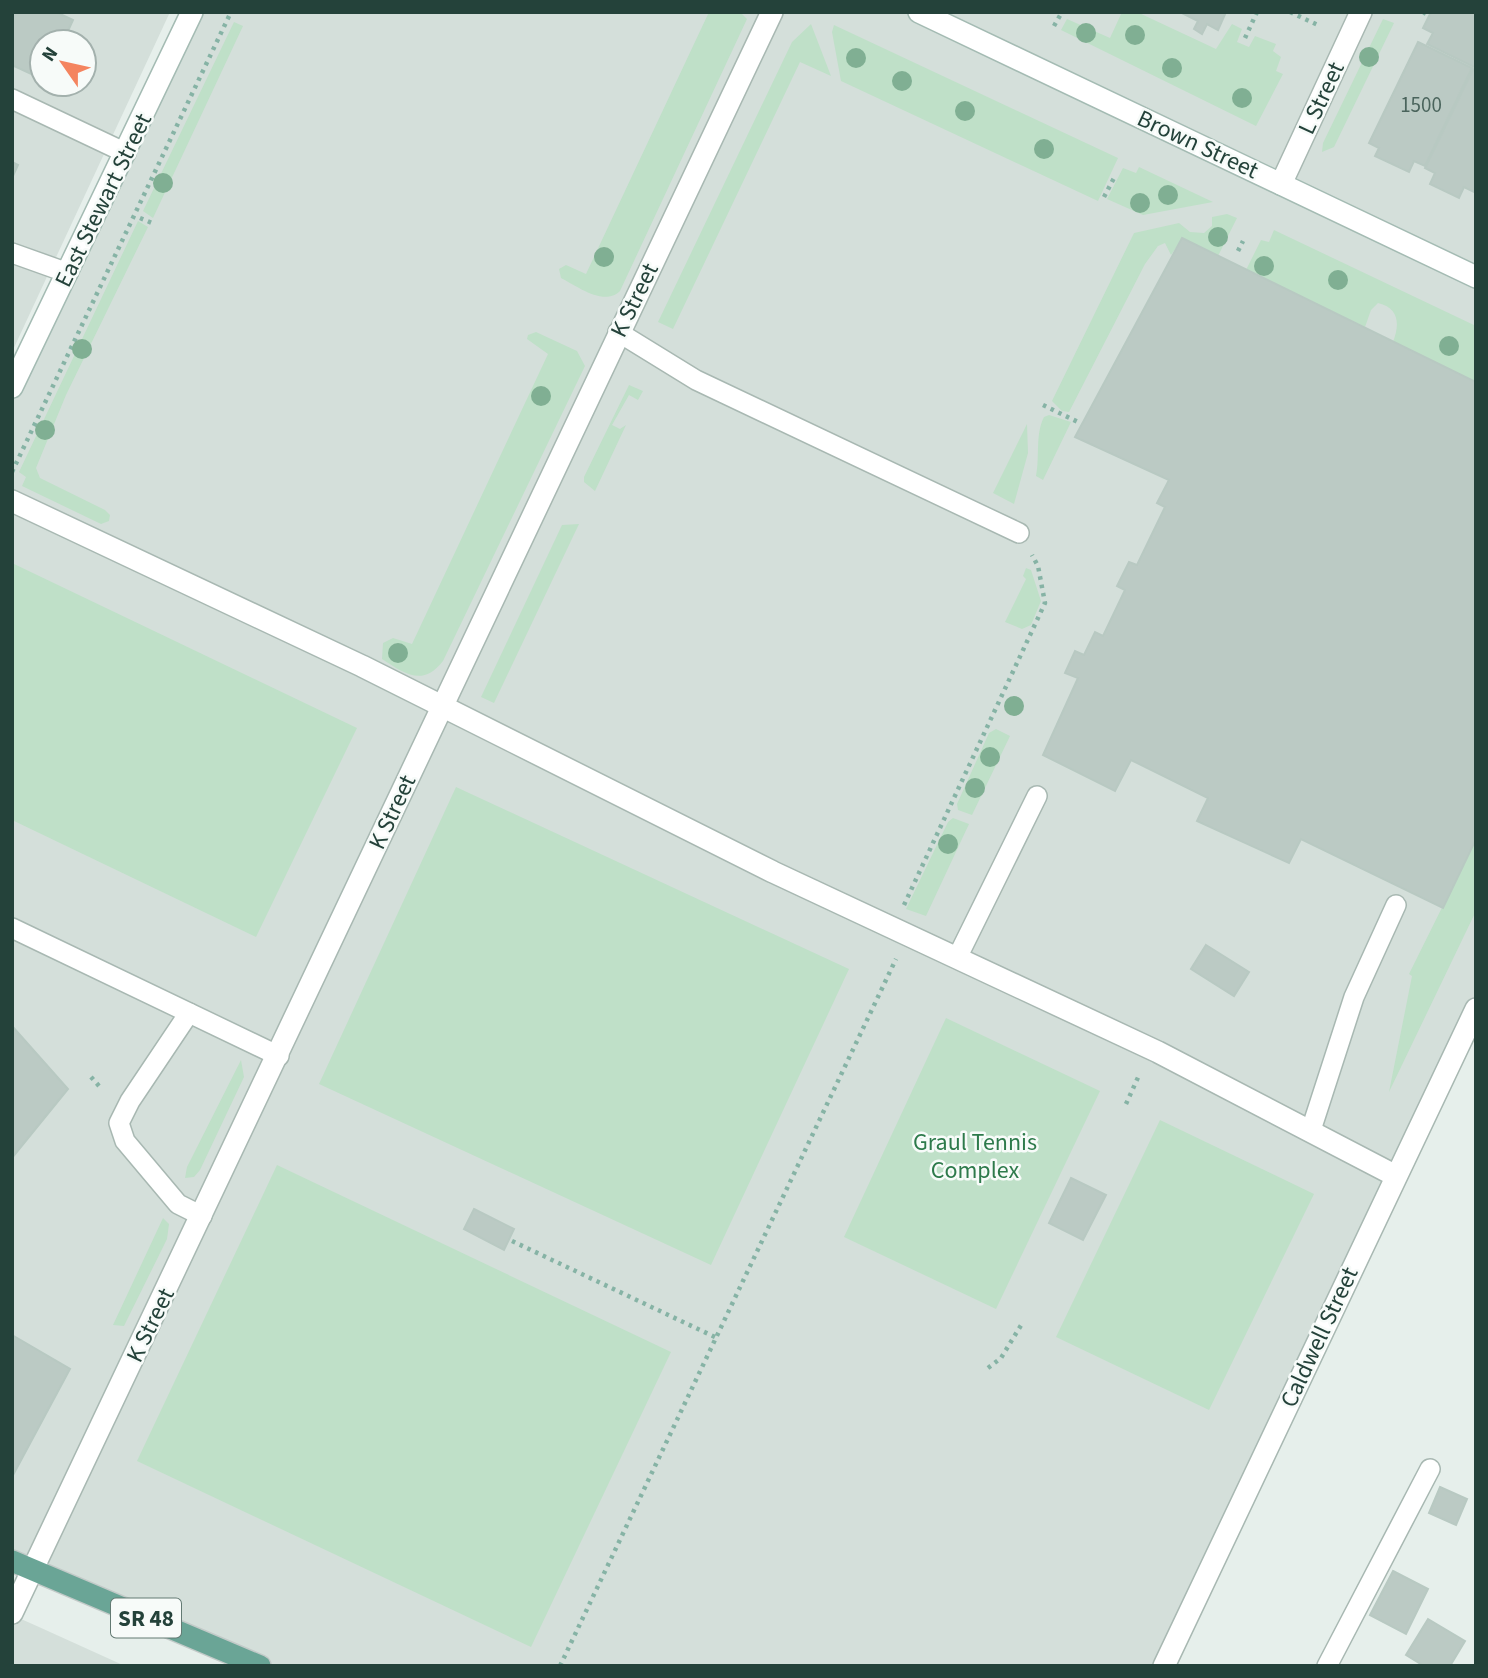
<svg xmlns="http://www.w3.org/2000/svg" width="1488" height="1678" font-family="'Source Sans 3',sans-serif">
  <rect width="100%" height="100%" fill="#e6efeb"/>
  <g fill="#d4dfda" fill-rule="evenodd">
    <path d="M12,12H170L12,352ZM42,42H84V84H42Z"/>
    <path d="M192,12H1476V1009L1164,1666H260L12,1561V387Z"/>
    <path d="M12,1615L39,1627L125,1666H12Z"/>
  </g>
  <g fill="#bfe0c8">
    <path d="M709,12H740L747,19L620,291C604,307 577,286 561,278L559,269L566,265L586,274Z"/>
    <path d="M1122,12H1137L1216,49L1232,24L1242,29L1237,42L1249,47L1255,36L1276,44L1273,51L1281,57L1276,71L1283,74L1256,126L1061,30L1067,19L1110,38Z"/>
    <path d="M1383,19L1394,23L1334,147L1322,152L1323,143Z"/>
    <path d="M234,22L243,26L153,218L143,211Z"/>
    <path d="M811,24L831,76L800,62L673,329L658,322L792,42Z"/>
    <path d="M834,25L1118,158L1098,201L841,81L832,32Z"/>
    <path d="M1139,167L1213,202L1143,215L1107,199L1123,168L1136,173Z"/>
    <path d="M1227,214L1237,218L1218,256L1182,239L1171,255L1165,243L1158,246L1145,264L1069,412L1062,411L1052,401L1134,233L1179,223L1190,232L1204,233L1212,226V217Z"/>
    <path d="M138,221L148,227L66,395L36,468L40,478L105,510L110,515L109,521L101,524L22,486L26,477L19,472Z"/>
    <path d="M1274,230L1476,326V382L1393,342C1400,324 1399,308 1378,303L1371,310L1365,327L1246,270L1261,240L1269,242Z"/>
    <path d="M536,332L577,351L585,366L443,661C423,687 405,674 382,659L383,643L393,638L412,644L548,354L527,339L528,335Z"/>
    <path d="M629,385L643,391L638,400L629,395L612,425L620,429L626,425L595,491L584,482V477Z"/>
    <path d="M1049,415L1071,422L1043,480L1036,476C1040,457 1035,434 1044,417Z"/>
    <path d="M1027,424L1028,453L1014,504L993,493Z"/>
    <path d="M579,524L494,703L481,697L562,525Z"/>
    <path d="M12,563L357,728L256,937L12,820Z"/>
    <path d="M1026,568L1031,570L1041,601L1031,625L1022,629L1005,622L1026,579L1023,576Z"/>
    <path d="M996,729L1010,736L972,815L958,810L957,804L989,733Z"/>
    <path d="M456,787L849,969L711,1265L319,1084Z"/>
    <path d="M953,818L969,824L926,916L906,909L948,822Z"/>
    <path d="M1476,839V911L1389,1092L1412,976L1409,974Z"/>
    <path d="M946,1018L1100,1091L996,1309L844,1237Z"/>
    <path d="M241,1060L244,1077L200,1170L194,1177L185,1178L187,1167Z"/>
    <path d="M1160,1120L1314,1194L1209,1410L1056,1337Z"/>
    <path d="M277,1165L671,1352L531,1647L137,1461Z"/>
    <path d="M163,1218L169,1224L167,1239L124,1326L113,1325Z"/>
  </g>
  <g fill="#bbcac4" stroke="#b8c9c2" stroke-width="2">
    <path d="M12,12H56L73,20L63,42H42V79L12,65Z"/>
    <path d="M1180,12H1226L1218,30L1207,24L1202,34L1194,29L1198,21Z"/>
    <path d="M1431,12H1476V68L1427,44L1433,33L1423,28Z"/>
    <path d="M1418,42L1472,68L1425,166L1414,161L1409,172L1375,156L1379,148L1369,143Z"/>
    <path d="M1473,69L1476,70V193L1464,187L1459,198L1430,184L1435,173L1425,168Z"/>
    <path d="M12,162L18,165L12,178Z"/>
    <path d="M1182,238L1476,382V839L1443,908L1301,839L1289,863L1197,821L1208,798L1131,760L1115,791L1043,755L1078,678L1065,673L1075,651L1084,655L1095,632L1103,636L1125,590L1117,586L1129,562L1137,565L1165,507L1157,503L1169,480L1075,437Z"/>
    <path d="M1206,945L1249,972L1234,996L1191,969Z"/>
    <path d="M12,1026L68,1089L12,1158Z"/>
    <path d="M1071,1178L1106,1195L1083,1240L1049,1223Z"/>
    <path d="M474,1209L514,1229L504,1250L464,1229Z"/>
    <path d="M12,1335L70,1369L12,1477Z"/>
    <path d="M1440,1487L1467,1499L1456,1525L1429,1513Z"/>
    <path d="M1393,1571L1428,1589L1406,1634L1370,1615Z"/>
    <path d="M1428,1619L1465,1641L1450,1666H1424L1406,1655Z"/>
  </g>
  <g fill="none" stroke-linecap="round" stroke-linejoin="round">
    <defs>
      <g id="lane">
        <path d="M12,99L126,153"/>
        <path d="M12,253L68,273"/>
        <path d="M618,332L696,380L1019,533"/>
        <path d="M12,928L279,1056"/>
        <path d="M958,956L1037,796"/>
        <path d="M189,1013L130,1101L119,1123L125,1141L178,1204L202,1216"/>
        <path d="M1311,1130L1354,997L1396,905"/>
        <path d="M1327,1666L1430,1469"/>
      </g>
      <g id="street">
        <path d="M1281,184L1361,12"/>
        <path d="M12,501L362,666L773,872L1158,1052L1396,1176"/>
        <path d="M12,1613L772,12"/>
        <path d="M1164,1666L1476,1009"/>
      </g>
      <g id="secondary">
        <path d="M919,12L1476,277"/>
        <path d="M12,387L192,12"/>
      </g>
      <path id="primary" d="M12,1561L260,1666"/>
    </defs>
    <use href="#lane" stroke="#a8b8b2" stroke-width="22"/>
    <use href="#street" stroke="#a8b8b2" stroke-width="24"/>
    <use href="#secondary" stroke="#a4bbb3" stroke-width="24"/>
    <use href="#primary" stroke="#c2cac8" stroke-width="24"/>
    <g stroke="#86b3a5" stroke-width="4.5" stroke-dasharray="3.5 5" stroke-linecap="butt">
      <path d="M1290,12L1320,26"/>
      <path d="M1423,12L1429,16"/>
      <path d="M1054,26L1062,12"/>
      <path d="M1245,38L1257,12"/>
      <path d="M1104,197L1114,178"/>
      <path d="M140,218L152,223"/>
      <path d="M1238,251L1243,241"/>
      <path d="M1043,405L1078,422"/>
      <path d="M12,472L231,12"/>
      <path d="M904,905L1045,603L1038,566L1032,555"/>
      <path d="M91,1077L99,1086"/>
      <path d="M1126,1104L1140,1073"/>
      <path d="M512,1241L717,1338"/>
      <path d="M988,1368L1001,1358L1023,1322"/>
      <path d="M560,1666L896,959"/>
    </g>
    <use href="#lane" stroke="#fff" stroke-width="19"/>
    <use href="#street" stroke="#fff" stroke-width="21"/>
    <use href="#secondary" stroke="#fff" stroke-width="21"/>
    <use href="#primary" stroke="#6aa596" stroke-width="21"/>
  </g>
  <g fill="#80af93">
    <circle cx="1086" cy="33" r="10"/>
    <circle cx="1135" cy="35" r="10"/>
    <circle cx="1369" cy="57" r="10"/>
    <circle cx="856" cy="58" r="10"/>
    <circle cx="1172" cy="68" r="10"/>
    <circle cx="902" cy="81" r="10"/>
    <circle cx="1242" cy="98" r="10"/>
    <circle cx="965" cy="111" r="10"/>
    <circle cx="1044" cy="149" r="10"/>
    <circle cx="163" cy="183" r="10"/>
    <circle cx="1168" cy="195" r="10"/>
    <circle cx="1140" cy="203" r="10"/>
    <circle cx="1218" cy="237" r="10"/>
    <circle cx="604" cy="257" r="10"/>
    <circle cx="1264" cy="266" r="10"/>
    <circle cx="1338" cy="280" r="10"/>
    <circle cx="1449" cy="346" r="10"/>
    <circle cx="82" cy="349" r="10"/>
    <circle cx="541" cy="396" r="10"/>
    <circle cx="45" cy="430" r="10"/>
    <circle cx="398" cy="653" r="10"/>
    <circle cx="1014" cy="706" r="10"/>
    <circle cx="990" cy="757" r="10"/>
    <circle cx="975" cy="788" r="10"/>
    <circle cx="948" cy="844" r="10"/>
  </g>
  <g text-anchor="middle" stroke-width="5" stroke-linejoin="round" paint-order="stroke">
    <g font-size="21" fill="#4a645c">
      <text x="1421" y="112">1500</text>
    </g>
    <rect fill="#f7fbf9" stroke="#637a73" stroke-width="2" x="111" y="1598.5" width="70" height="39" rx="5"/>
    <g font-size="23" font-weight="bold" fill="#24423a">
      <text x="146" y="1626">SR 48</text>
    </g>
    <g font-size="24" fill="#24423a" stroke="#f7fbf9">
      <text transform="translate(1321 98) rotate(-65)" y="8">L Street</text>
      <text transform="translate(1198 144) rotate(25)" y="8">Brown Street</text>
      <text transform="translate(103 200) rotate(-64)" y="8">East Stewart Street</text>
      <text transform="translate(634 300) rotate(-64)" y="8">K Street</text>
      <text transform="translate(392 812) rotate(-65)" y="8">K Street</text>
      <text transform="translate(150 1325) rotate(-64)" y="8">K Street</text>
      <text transform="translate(1319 1337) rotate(-65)" y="8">Caldwell Street</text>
    </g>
    <g font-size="24" fill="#2d7a4b" stroke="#f7fbf9">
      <text x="975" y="1150">Graul Tennis<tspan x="975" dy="28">Complex</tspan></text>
    </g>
  </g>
  <rect width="1488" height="1678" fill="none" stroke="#24423a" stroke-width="28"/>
  <g transform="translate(63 63) rotate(304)"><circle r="33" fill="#f7fbf9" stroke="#a3b1ad" stroke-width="2"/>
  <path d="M0-5L12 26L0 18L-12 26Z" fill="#f4845f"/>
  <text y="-10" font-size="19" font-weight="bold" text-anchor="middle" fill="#24423a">N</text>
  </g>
</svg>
